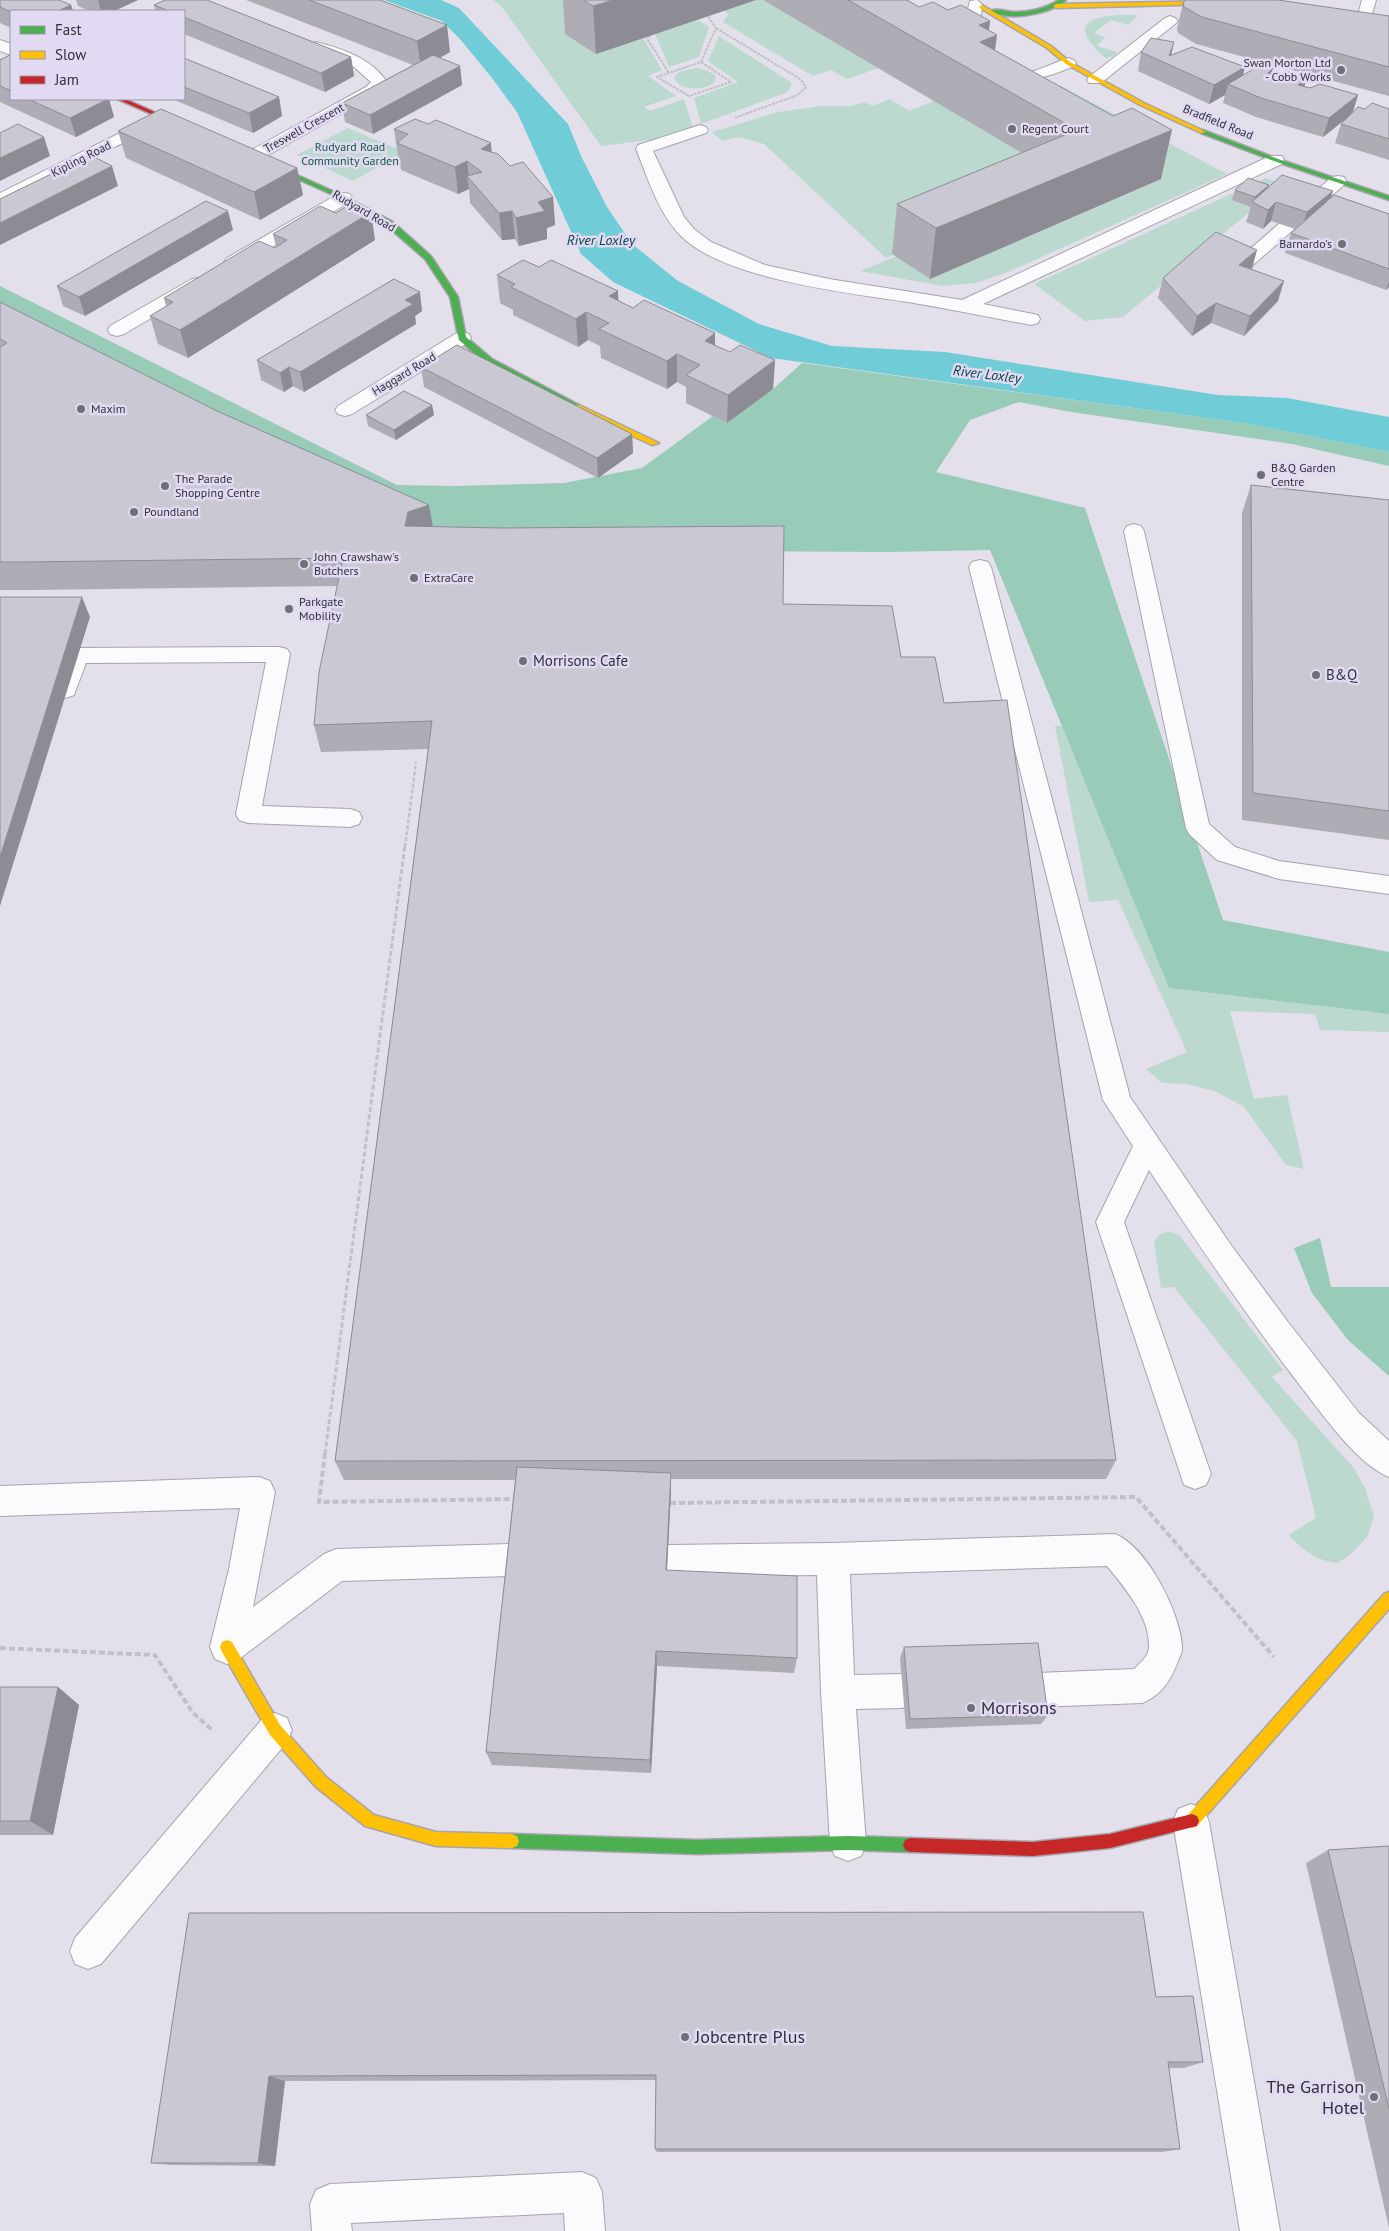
<svg xmlns="http://www.w3.org/2000/svg" width="1389" height="2231" font-family="'PT Sans',sans-serif">
  <rect width="100%" height="100%" fill="#e3e0ec"/>
  <g fill="#bcd9cf">
    <path d="M493,0H667L643,38L662,70L648,76L676,96L644,107L650,111L684,99L693,128L658,139L601,146L501,6Z"/>
    <path d="M756,0H763L879,68L847,79L831,70L813,76L723,22L728,15L725,10Z"/>
    <path d="M1115,15H1138L1128,25L1111,20L1094,33L1105,37L1097,46L1117,52L1114,56L1106,58C1099,53 1077,33 1088,23C1095,17 1107,17 1115,15Z"/>
    <path d="M698,20L709,27L699,57L669,67L655,34Z"/>
    <path d="M719,36L792,83L788,92L701,124L694,98L738,82L708,61Z"/>
    <path d="M696,68L708,71L716,76L714,83C703,90 681,92 674,78L679,72Z"/>
    <path d="M1061,86L1227,174L1008,272L976,283L942,286L860,271L897,256L930,279L1160,180L1024,87Z"/>
    <path d="M890,99L909,111L934,101L1068,180L886,258L764,144L739,137L722,141L712,132L778,112L821,106H852L864,102L873,106Z"/>
    <path d="M348,128L404,152L353,181L297,155Z"/>
    <path d="M1266,178L1282,185L1123,317L1085,321L1034,284Z"/>
    <path d="M1055,726H1062L1169,988L1389,1014V1032L1320,1030L1315,1014L1230,1011L1254,1099L1287,1095L1304,1169L1286,1165L1244,1107L1215,1091L1185,1084L1162,1083L1146,1069L1187,1052L1118,900L1089,902Z"/>
    <path d="M1168,1231L1180,1236L1283,1370L1272,1377L1353,1467L1365,1488L1374,1517L1367,1537L1349,1556L1337,1563C1315,1560 1304,1551 1289,1535L1316,1518L1297,1441L1174,1287L1161,1288L1154,1243L1159,1235Z"/>
  </g>
  <g fill="#98cbb8">
    <path d="M0,286L397,485L455,486L564,483L642,468L713,416L727,423L773,389L802,363L1243,423L1389,452V466L1292,444L1071,412L1019,402L970,420L936,472L1085,508L1223,920L1389,952V1014L1169,988L990,550L890,552L486,550L434,533L0,325Z"/>
    <path d="M1320,1238L1331,1287H1389V1376L1348,1340L1312,1293L1294,1248Z"/>
  </g>
  <path fill="#70ccd6" d="M384,0H441L459,8L568,124L582,158L607,207L632,244L678,281L759,324L832,346L945,352L1218,395L1287,398L1389,417V452L1243,423L771,358L613,282L581,254L517,112L492,78L460,39L442,21Z"/>
  <g fill="none" stroke-linecap="round" stroke-linejoin="round">
    <defs>
      <g id="lane">
        <path d="M977,0L982,4L981,17L960,38L957,44H947L944,37L966,16L970,1Z"/>
        <path d="M1362,0H1376L1370,21H1360L1357,18Z"/>
        <path d="M1170,16L1175,18L1178,21L1175,24L1101,83H1089L1087,80L1089,77L1165,18Z"/>
        <path d="M1068,58L1074,60L1076,63L1074,66C1048,77 1025,85 997,78L995,75L997,72C1008,69 1019,74 1030,72C1043,69 1055,62 1068,58Z"/>
        <path d="M700,125L706,127L708,130L706,133L653,151L684,217L694,229L711,242L765,265L829,279L962,300L1270,156H1282L1284,160L1282,164L983,304L1038,315L1040,319L1038,323L1031,325C990,317 949,309 908,302C848,293 724,279 681,236C658,213 648,178 636,149L638,145Z"/>
        <path d="M1338,176L1344,177L1346,181L1344,185L1316,209H1304L1301,205L1304,201L1332,177Z"/>
        <path d="M1287,221L1293,222L1296,226L1293,230L1253,265L1247,266L1241,265L1238,261L1241,257L1281,222Z"/>
        <path d="M1134,524L1141,526L1144,531L1209,824L1235,847L1279,861L1389,876V894L1279,879L1217,860L1189,834L1186,828L1124,531L1127,526Z"/>
        <path d="M980,560L988,562L991,567L1130,1097L1231,1245L1288,1322L1359,1413L1389,1441V1477C1357,1464 1323,1415 1302,1388C1248,1318 1198,1244 1149,1170L1124,1222L1211,1474L1206,1485L1195,1489L1184,1485L1096,1222L1133,1146L1103,1100L969,567L972,562Z"/>
        <path d="M279,647L287,649L290,654L262,806L350,809L359,812L362,818L359,824L350,827L248,823L239,820L236,814L266,662L86,663L74,695L66,698L58,695L55,690L69,651L77,648Z"/>
        <path d="M259,1477L270,1481L275,1492L253,1607L324,1554L336,1549L513,1544L524,1549L529,1560L524,1571L513,1576L342,1581L239,1659L227,1664L215,1659L210,1647L229,1569L240,1508L0,1516V1486Z"/>
        <path d="M1115,1534C1147,1547 1180,1612 1182,1646C1183,1651 1180,1656 1178,1661C1171,1680 1162,1695 1142,1703L1037,1707L1025,1702L1020,1690L1025,1678L1037,1673L1134,1669C1140,1663 1149,1656 1149,1647C1150,1617 1125,1588 1107,1566L850,1574L854,1675L902,1674L914,1679L919,1691L914,1703L902,1708L856,1709L866,1843L861,1856L848,1861L835,1856L830,1843L821,1692L817,1575L668,1577L657,1572L652,1561L657,1550L668,1545L833,1543Z"/>
        <path d="M275,1713L287,1718L292,1730L287,1742L101,1964L88,1969L75,1964L70,1951L75,1938L263,1718Z"/>
        <path d="M1191,1804L1204,1809L1209,1822L1280,2231H1240L1173,1822L1178,1809Z"/>
        <path d="M582,2172L596,2178L602,2192L605,2231H565L564,2213L351,2223L352,2231H312L310,2204L316,2190L330,2184Z"/>
      </g>
      <g id="street">
        <path d="M0,40L11,44V55L0,51Z"/>
        <path d="M316,42C343,49 371,58 387,82L378,93L258,161H246L244,157L246,153L366,87L371,82L354,67L311,50L308,47L311,44Z"/>
        <path d="M154,116L160,118L162,121L160,124L0,205V193Z"/>
        <path d="M344,193L350,194L353,198L350,202L239,266L233,267L227,266L224,262L227,258L338,194Z"/>
        <path d="M198,278L204,279L207,283L204,287L124,334L117,336L110,334L108,330L110,326L192,279Z"/>
        <path d="M462,332L469,334L471,338L469,342L352,414L345,416L338,414L335,410L338,406L455,334Z"/>
      </g>
      <g id="fast">
        <path d="M1059,0H1066C1050,14 1009,22 990,11C996,8 1006,11 1013,12C1030,12 1045,9 1059,0Z"/>
        <path d="M1203,130L1278,159L1389,196V200L1274,161L1201,133V131Z"/>
        <path d="M264,162H268L346,197L393,222L431,256L458,297L466,337L492,359L579,405V409H573L486,363L459,340L450,297L425,259L387,226L342,199L264,164Z"/>
        <path d="M512,1834L698,1840L848,1836L910,1838L915,1840L917,1845L915,1850L910,1852L848,1850L698,1854L512,1848L507,1846L505,1841L507,1836Z"/>
      </g>
      <g id="slow">
        <path d="M1219,1L1221,2V4L1056,8L1053,6L1056,4Z"/>
        <path d="M982,5L1051,46L1070,62L1144,103L1206,132L1201,133L1140,105L1066,64L1047,48L980,8L979,7Z"/>
        <path d="M573,405H579L659,443L652,445L573,409Z"/>
        <path d="M1389,1592V1609L1197,1826L1192,1828L1187,1826L1185,1821L1187,1816L1384,1594Z"/>
        <path d="M227,1640L232,1642L280,1725L326,1777L374,1815L436,1832L512,1834L517,1836L519,1841L517,1846L512,1848L436,1846L365,1826L316,1787L270,1735L222,1652L220,1647L222,1642Z"/>
      </g>
      <g id="jam">
        <path d="M117,99H125L191,128L186,129Z"/>
        <path d="M1192,1814L1197,1816L1199,1821L1197,1826L1110,1848L1033,1856L910,1852L905,1850L903,1845L905,1840L910,1838L1033,1842L1110,1834Z"/>
      </g>
    </defs>
    <use href="#lane" stroke="#a6a4ad" stroke-width="2"/>
    <use href="#street" stroke="#a6a4ad" stroke-width="2"/>
    <use href="#fast" stroke="#a6a4ad" stroke-width="3"/>
    <use href="#slow" stroke="#a6a4ad" stroke-width="3"/>
    <use href="#jam" stroke="#a6a4ad" stroke-width="3"/>
    <g stroke="#c2c1c5" stroke-width="2" stroke-dasharray="3 1" stroke-linecap="butt">
      <path d="M716,28L800,79L806,87L798,95L734,118"/>
      <path d="M651,36L646,37L669,73"/>
      <path d="M701,62L731,82L689,96L657,77Z"/>
      <path d="M701,62L716,28L708,16"/>
    </g>
    <path stroke="#c2c1c5" stroke-width="2.5" stroke-dasharray="4 2" stroke-linecap="butt" d="M405,847L416,762"/>
    <path stroke="#c2c1c5" stroke-width="3" stroke-dasharray="5 2.5" stroke-linecap="butt" d="M325,1454L405,845"/>
    <g stroke="#c2c1c5" stroke-width="4" stroke-dasharray="6 3" stroke-linecap="butt">
      <path d="M325,1453L319,1502L516,1499"/>
      <path d="M670,1503L1136,1497L1274,1657"/>
      <path d="M0,1648L155,1655L193,1713L212,1730"/>
    </g>
    <use href="#lane" fill="#fbfafc" fill-rule="evenodd"/>
    <use href="#street" fill="#fbfafc" fill-rule="evenodd"/>
    <use href="#fast" fill="#4caf50" fill-rule="evenodd"/>
    <use href="#slow" fill="#ffc107" fill-rule="evenodd"/>
    <use href="#jam" fill="#c62828" fill-rule="evenodd"/>
  </g>
  <g fill="#aeacb5">
    <path d="M0,0L71,5L73,11H11V28L0,23Z"/>
    <path d="M76,0H138L114,11H90L78,6Z"/>
    <path d="M165,0H207L351,57L354,76L325,92L184,34V11H156L154,5Z"/>
    <path d="M246,0H380L450,52L440,58L460,66L462,85L373,134L345,122L342,103L413,65Z"/>
    <path d="M563,0H756L596,54L565,34Z"/>
    <path d="M763,0H907L919,7L948,10L989,31L995,50L1161,179L930,279L892,254L897,204L1022,153Z"/>
    <path d="M1183,3L1389,16V96L1196,44L1178,33L1177,29Z"/>
    <path d="M1141,52L1172,55L1245,67L1243,75L1273,68L1271,74L1304,87L1310,88L1358,95L1353,112L1365,109H1389V160L1335,143L1341,124L1345,119L1323,137L1256,117L1223,103L1225,95L1209,104L1138,71Z"/>
    <path d="M11,55V99H109L114,117L76,137L0,102V59H1Z"/>
    <path d="M184,58L279,97L282,116L253,133L172,99H184Z"/>
    <path d="M428,124L491,143V152L553,197L555,225L547,228V239L519,246L515,239L502,240L470,203L469,189L458,194L401,170L399,157L398,156L394,129Z"/>
    <path d="M118,131L297,168L303,195L260,220L126,158Z"/>
    <path d="M1268,188L1331,198L1389,214V287L1386,290L1285,253L1291,233L1295,229L1271,221L1263,229L1246,222L1251,207L1232,200L1235,190Z"/>
    <path d="M233,230L85,316L63,306L57,286Z"/>
    <path d="M273,234L375,240L188,358L158,344L150,316L166,306L164,298L275,248L276,247Z"/>
    <path d="M539,267L618,291V301L633,308L715,333V345L730,352L775,360L773,389L727,423L686,403V387L677,382L667,389L601,358L600,346L588,340L578,347L513,315V310L500,303L497,275Z"/>
    <path d="M1252,269L1278,301L1244,336L1211,323L1192,336L1158,298L1163,278Z"/>
    <path d="M0,302L433,527L783,604L901,657L944,703L1116,1460L1106,1479H671V1492L667,1570L797,1658L794,1673L657,1666L651,1773L492,1765L486,1752L515,1480H344L335,1461L428,749L321,752L314,725L337,586L34,590H0Z"/>
    <path d="M422,311L415,316L416,324L304,392L293,386L284,392L261,380L257,360Z"/>
    <path d="M421,367L632,434L633,453L598,478L424,387Z"/>
    <path d="M432,405L434,415L396,440L368,426L366,415Z"/>
    <path d="M1251,485L1389,500V840L1242,820V513Z"/>
    <path d="M904,1647L1048,1715L1041,1724L906,1729L900,1658Z"/>
    <path d="M0,1687H58L79,1705L53,1835H0Z"/>
    <path d="M1389,1846V2228L1306,1863L1328,1850Z"/>
    <path d="M189,1913L1156,1997L1203,2062L1184,2068H1169L1180,2149L1162,2152H657L655,2149L656,2080L285,2081L275,2166L171,2165L151,2163Z"/>
  </g>
  <g fill="#8d8c94">
    <path d="M98,0H138L114,11H101Z"/>
    <path d="M613,0H756L596,54L593,6Z"/>
    <path d="M71,5L73,11H58Z"/>
    <path d="M990,21L988,39L997,35L991,81L976,73L979,25Z"/>
    <path d="M447,25L450,52L421,68L417,41Z"/>
    <path d="M1174,42L1170,61L1169,56Z"/>
    <path d="M351,57L354,76L325,92L321,73Z"/>
    <path d="M460,66L462,85L373,134L370,115Z"/>
    <path d="M1245,67L1240,86L1228,84L1225,95L1209,104L1214,85Z"/>
    <path d="M1273,68L1268,87V73Z"/>
    <path d="M1307,78L1301,97L1298,85Z"/>
    <path d="M1358,95L1352,114L1323,137L1329,118Z"/>
    <path d="M279,97L282,116L253,133L249,113Z"/>
    <path d="M109,99L114,117L76,137L70,118Z"/>
    <path d="M1172,130L1161,179L930,279L936,228Z"/>
    <path d="M44,137L50,156L0,181V158Z"/>
    <path d="M491,143L493,171L481,149Z"/>
    <path d="M467,161L469,178L467,176L469,189L458,194L455,167Z"/>
    <path d="M112,166L118,186L0,245V223Z"/>
    <path d="M297,168L303,195L260,220L254,192Z"/>
    <path d="M1269,185L1266,195L1254,203L1255,197Z"/>
    <path d="M1333,191L1327,211L1301,231L1307,212Z"/>
    <path d="M553,197L555,225L547,228V239L519,246L516,218L538,202Z"/>
    <path d="M1276,202L1271,221L1263,229L1268,210Z"/>
    <path d="M228,211L233,230L85,316L79,297Z"/>
    <path d="M512,211L515,239L502,240L499,213Z"/>
    <path d="M371,212L375,240L188,358L180,330Z"/>
    <path d="M1257,250L1252,269L1239,265Z"/>
    <path d="M1284,281L1278,301L1244,336L1250,316Z"/>
    <path d="M1389,281V287L1386,290Z"/>
    <path d="M618,291L619,319L609,296Z"/>
    <path d="M420,292L422,311L415,316L416,324L304,392L300,372L405,300Z"/>
    <path d="M1216,303L1211,323L1192,336L1197,316Z"/>
    <path d="M586,312L588,340L578,347L576,319Z"/>
    <path d="M715,333V362L705,341Z"/>
    <path d="M677,354V382L667,389V361Z"/>
    <path d="M775,360L773,389L727,423L728,395Z"/>
    <path d="M289,367L293,386L284,392L280,373Z"/>
    <path d="M432,405L434,415L396,440L394,430Z"/>
    <path d="M632,434L633,453L598,478L597,458Z"/>
    <path d="M429,505L434,533L405,526L408,512Z"/>
    <path d="M82,597L90,617L0,906V857Z"/>
    <path d="M671,1473V1492L666,1587V1570Z"/>
    <path d="M656,1651L657,1666L651,1773L650,1760Z"/>
    <path d="M58,1687L79,1705L53,1835L30,1821Z"/>
    <path d="M269,2076L285,2081L275,2166L258,2163Z"/>
  </g>
  <g fill="#cac8d3" stroke="#8d8c94">
    <path d="M0,0H59L71,5L58,11H11V12L0,7Z"/>
    <path d="M165,0H207L351,57L321,73L184,17V11H169L154,5Z"/>
    <path d="M309,0H380L447,25L417,41Z"/>
    <path d="M583,0H613L593,6Z"/>
    <path d="M848,0H907L919,7L933,2L948,10L961,5L990,21L979,25L997,35L980,42L1113,116L1132,108L1172,130L936,228L897,204L1077,130Z"/>
    <path d="M1186,0H1278L1389,16V67L1202,17L1184,7L1183,3Z"/>
    <path d="M1151,38L1174,42L1169,56L1192,47L1245,67L1214,85L1141,52Z"/>
    <path d="M10,55H11V91L0,86V60Z"/>
    <path d="M433,55L460,66L370,115L342,103Z"/>
    <path d="M184,58L279,97L249,113L184,87Z"/>
    <path d="M1262,64L1273,68L1268,73L1277,76L1286,71L1307,78L1298,85L1310,88L1320,84L1358,95L1329,118L1261,98L1228,84Z"/>
    <path d="M28,99H108L70,118Z"/>
    <path d="M1372,103L1389,109V139L1341,124L1358,107L1365,109Z"/>
    <path d="M161,109L297,168L254,192L118,131Z"/>
    <path d="M415,119L428,124L436,120L491,143L481,149L498,154L510,166L523,162L553,197L538,202L545,211L516,218L512,211L499,213L467,176L482,172L467,161L455,167L397,143L408,134L394,129Z"/>
    <path d="M18,124L44,137L0,158V133Z"/>
    <path d="M90,155L112,166L0,223V199Z"/>
    <path d="M1282,175L1333,191L1307,212L1276,202L1268,210L1252,202Z"/>
    <path d="M1248,178L1269,185L1255,197L1235,190Z"/>
    <path d="M1334,195L1389,214V269L1291,233Z"/>
    <path d="M206,201L228,211L79,297L57,286Z"/>
    <path d="M350,204L371,212L180,330L150,316L173,302L164,298L259,241L275,248L287,240L273,234L320,206L336,213Z"/>
    <path d="M1216,232L1257,250L1239,265L1284,281L1250,316L1216,303L1197,316L1163,278Z"/>
    <path d="M523,260L539,267L551,260L618,291L609,296L633,308L644,300L715,333L705,341L730,352L740,345L775,360L728,395L686,375L700,365L677,354L667,361L599,329L609,323L586,312L576,319L511,287L515,284L497,275Z"/>
    <path d="M394,279L420,292L405,300L413,304L300,372L289,367L280,373L257,360Z"/>
    <path d="M0,302L217,411L429,505L408,512L405,526L501,528L784,526L783,604L892,606L901,657H935L944,703L1007,700L1116,1460L335,1461L432,721L314,725L319,672L343,558L23,562H0V347L7,343L0,339Z"/>
    <path d="M457,345L632,434L597,458L421,367Z"/>
    <path d="M404,391L432,405L394,430L366,415Z"/>
    <path d="M1251,485L1389,500V811L1253,793Z"/>
    <path d="M0,597H82L0,857Z"/>
    <path d="M517,1467L671,1473L666,1570L797,1576V1658L656,1651L650,1760L486,1752Z"/>
    <path d="M1038,1643L1048,1715L910,1719L904,1647Z"/>
    <path d="M0,1687H58L30,1821H0Z"/>
    <path d="M1389,1846V2109L1328,1850Z"/>
    <path d="M1143,1912L1156,1997L1193,1996L1203,2062H1168L1180,2149H655L656,2075L269,2076L258,2163H151L189,1913Z"/>
  </g>
  <g fill="#706e78" stroke="#e1daf2" stroke-width="2">
    <circle cx="1341" cy="70" r="5"/>
    <circle cx="1012" cy="129" r="5"/>
    <circle cx="1342" cy="244" r="5"/>
    <circle cx="81" cy="409" r="5"/>
    <circle cx="1261" cy="475" r="5"/>
    <circle cx="165" cy="486" r="5"/>
    <circle cx="134" cy="512" r="5"/>
    <circle cx="304" cy="564" r="5"/>
    <circle cx="414" cy="578" r="5"/>
    <circle cx="289" cy="609" r="5"/>
    <circle cx="523" cy="661" r="5"/>
    <circle cx="1316" cy="675" r="5"/>
    <circle cx="971" cy="1708" r="5"/>
    <circle cx="685" cy="2037" r="5"/>
    <circle cx="1374" cy="2097" r="5"/>
  </g>
  <g text-anchor="middle" stroke-width="5" stroke-linejoin="round" paint-order="stroke">
    <g font-size="12" fill="#323039" stroke="#e1daf2" text-anchor="start">
      <text x="1331" y="67" text-anchor="end">Swan Morton Ltd<tspan x="1331" dy="14">- Cobb Works</tspan></text>
      <text x="1022" y="133">Regent Court</text>
      <text x="1332" y="248" text-anchor="end">Barnardo's</text>
      <text x="91" y="413">Maxim</text>
      <text x="1271" y="472">B&amp;Q Garden<tspan x="1271" dy="14">Centre</tspan></text>
      <text x="175" y="483">The Parade<tspan x="175" dy="14">Shopping Centre</tspan></text>
      <text x="144" y="516">Poundland</text>
      <text x="314" y="561">John Crawshaw's<tspan x="314" dy="14">Butchers</tspan></text>
      <text x="424" y="582">ExtraCare</text>
      <text x="299" y="606">Parkgate<tspan x="299" dy="14">Mobility</tspan></text>
    </g>
    <g font-size="12" fill="#323039" stroke="#e1daf2">
      <text transform="translate(1218 122) rotate(22)" y="4">Bradfield Road</text>
      <text transform="translate(304 128) rotate(-29)" y="4">Treswell Crescent</text>
      <text transform="translate(81 159) rotate(-27)" y="4">Kipling Road</text>
      <text transform="translate(364 211) rotate(30)" y="4">Rudyard Road</text>
      <text transform="translate(404 374) rotate(-31)" y="4">Haggard Road</text>
    </g>
    <g font-size="12" fill="#0e5a3e" stroke="#e1daf2">
      <text x="350" y="151">Rudyard Road<tspan x="350" dy="14">Community Garden</tspan></text>
    </g>
    <g font-size="14" font-style="italic" fill="#094549" stroke="#e1daf2">
      <text x="601" y="245">River Loxley</text>
      <text transform="translate(987 374) rotate(7)" y="5">River Loxley</text>
    </g>
    <g font-size="15" fill="#323039" stroke="#e1daf2" text-anchor="start">
      <text x="533" y="666">Morrisons Cafe</text>
      <text x="1326" y="680">B&amp;Q</text>
    </g>
    <g font-size="18" fill="#323039" stroke="#e1daf2" text-anchor="start">
      <text x="981" y="1714">Morrisons</text>
      <text x="695" y="2043">Jobcentre Plus</text>
      <text x="1364" y="2093" text-anchor="end">The Garrison<tspan x="1364" dy="21">Hotel</tspan></text>
    </g>
  </g>
  <rect x="10" y="10" width="175" height="90" fill="#e1daf2" stroke="#9b96a8"/>
  <rect x="20" y="26" width="25" height="8" fill="#4caf50" stroke="#9b96a8"/>
  <text x="55" y="35" font-size="15" fill="#323039">Fast</text>
  <rect x="20" y="51" width="25" height="8" fill="#ffc107" stroke="#9b96a8"/>
  <text x="55" y="60" font-size="15" fill="#323039">Slow</text>
  <rect x="20" y="76" width="25" height="8" fill="#c62828" stroke="#9b96a8"/>
  <text x="55" y="85" font-size="15" fill="#323039">Jam</text>
</svg>
